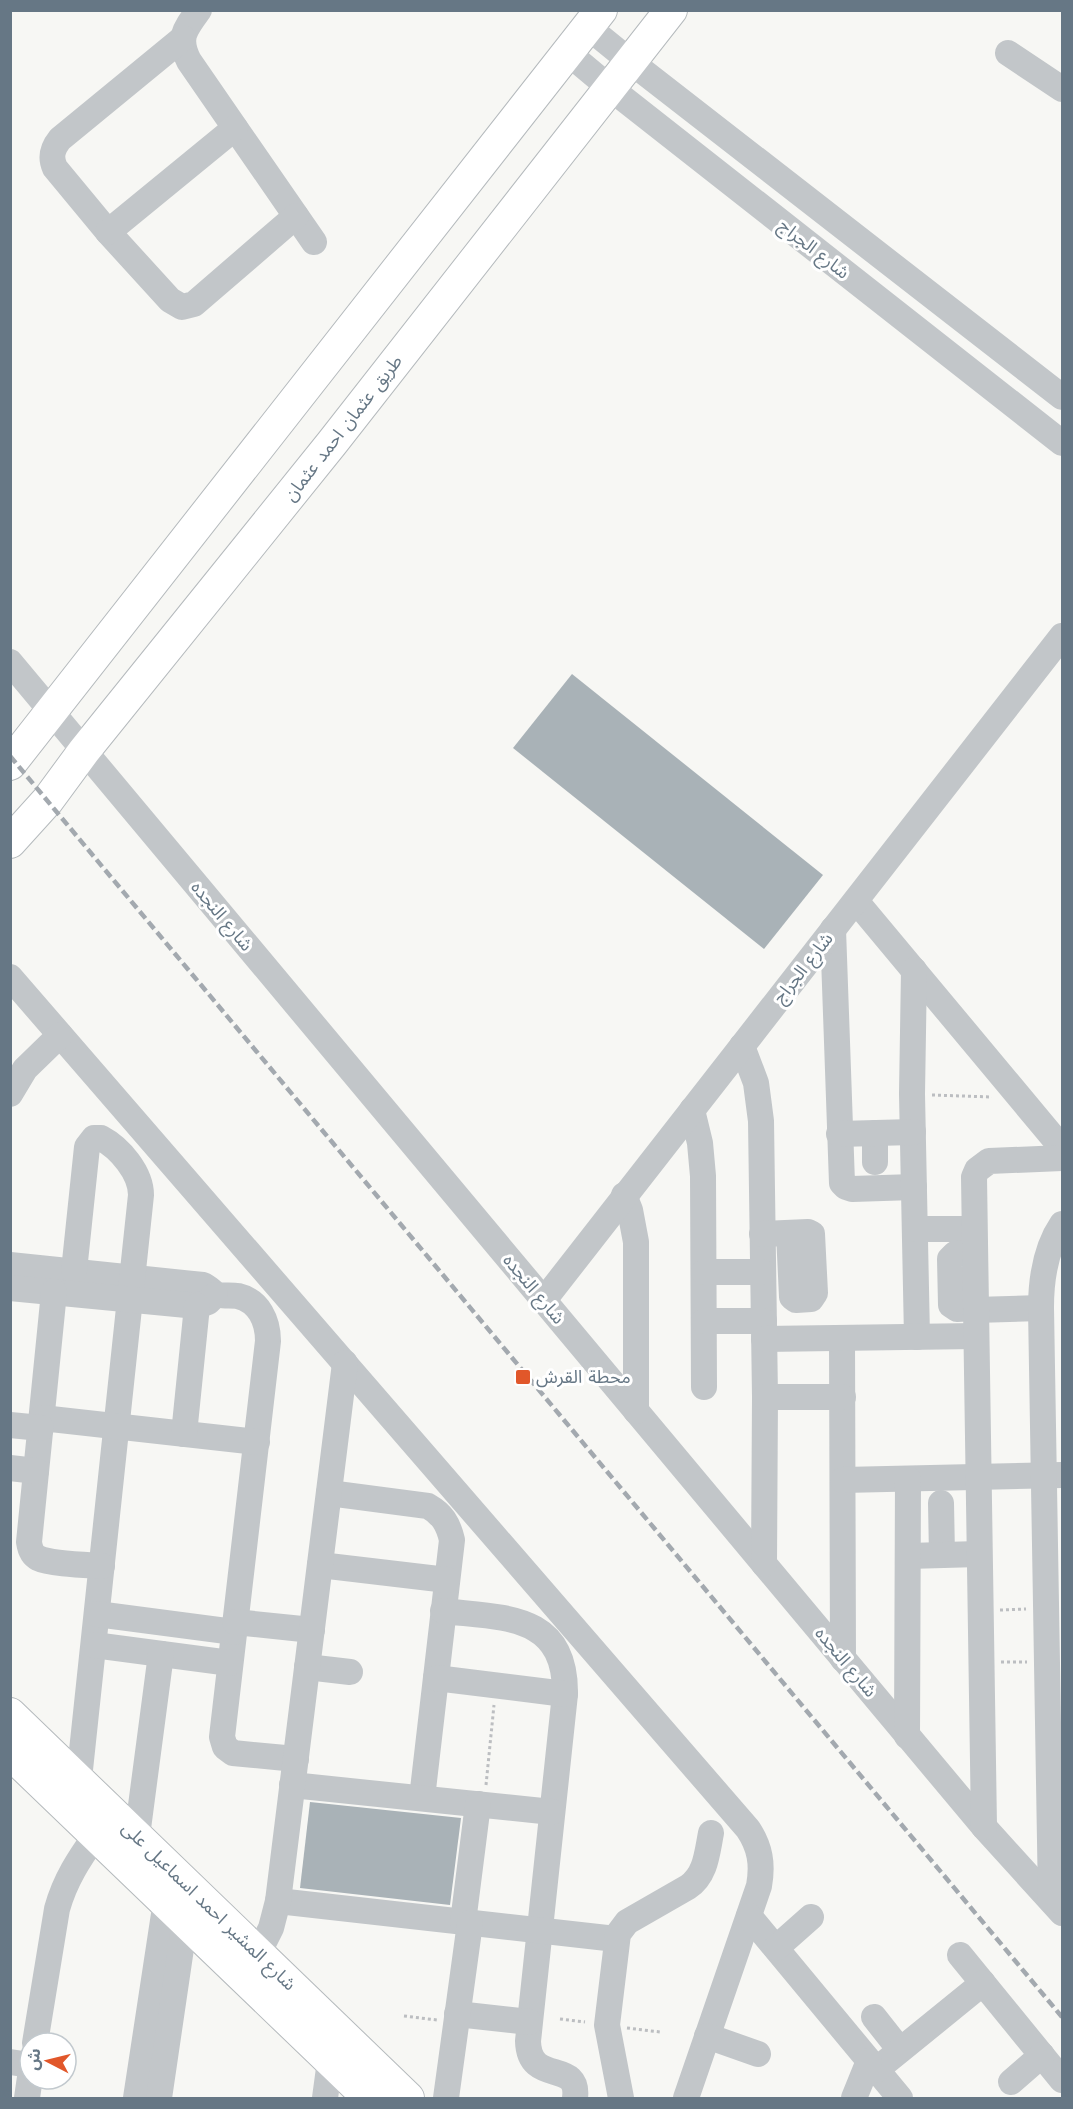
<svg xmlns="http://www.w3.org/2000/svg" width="1073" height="2109" font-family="'Work Sans','Noto Sans Arabic',sans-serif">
  <rect width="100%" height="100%" fill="#f7f7f4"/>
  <g fill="#a9b2b7">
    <path d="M572,674L823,875L764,949L513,748Z"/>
    <path d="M310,1802L461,1818L450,1905L300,1888Z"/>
  </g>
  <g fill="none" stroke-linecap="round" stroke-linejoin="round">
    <defs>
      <g id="major">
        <path d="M10,764L601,10"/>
        <path d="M10,842L48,800L84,751L332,443L671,10"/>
        <path d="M10,1714L408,2098"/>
        <path d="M10,1753L369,2098"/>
      </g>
    </defs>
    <use href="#major" stroke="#b5babd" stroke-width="34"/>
    <g stroke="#bcbec1" stroke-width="3" stroke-dasharray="3 3" stroke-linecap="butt">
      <path d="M932,1095L992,1097"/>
      <path d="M1000,1610L1026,1609"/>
      <path d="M1001,1662H1027"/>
      <path d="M486,1785L494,1705"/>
      <path d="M404,2016L437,2020"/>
      <path d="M560,2019L585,2022"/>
      <path d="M627,2028L660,2032"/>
    </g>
    <g stroke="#c2c6c9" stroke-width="26">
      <path d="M199,10C185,29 177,38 189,61L314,242"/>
      <path d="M588,27L631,62L1062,397"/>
      <path d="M183,38L60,139C52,149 50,157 55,168L108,232L170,300L182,307L194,304L296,216"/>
      <path d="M567,52L610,88L1062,443"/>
      <path d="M1008,53L1062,89"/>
      <path d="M108,232L235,128"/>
      <path d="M10,662L984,1827L1062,1913"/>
      <path d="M856,901L1062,1148"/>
      <path d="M833,929L842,1183L846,1187L852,1189L914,1187"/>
      <path d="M914,970L912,1094L917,1337"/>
      <path d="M10,977L748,1829C760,1847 763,1864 759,1886L686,2098"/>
      <path d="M742,1046L756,1083L761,1121L765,1397L764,1564"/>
      <path d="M10,1094L25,1069L60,1035"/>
      <path d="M692,1110L700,1143L703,1176L704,1387"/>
      <path d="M875,1133V1162"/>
      <path d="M839,1134L913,1132"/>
      <path d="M624,1195L630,1210L636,1242V1411"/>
      <path d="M915,1229H974"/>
      <path d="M762,1234L808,1232L812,1234L815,1293L811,1299L796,1300L792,1297L789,1233"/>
      <path d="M975,1253L955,1254L950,1259L951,1305L957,1309L975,1308"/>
      <path d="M10,1265L203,1285C209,1287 213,1294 219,1295C225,1296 232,1295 238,1296C259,1301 268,1321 268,1341L222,1737L225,1747L233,1753L296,1759"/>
      <path d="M74,1271L87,1147L94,1138H101C120,1148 141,1173 141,1195L79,1779"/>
      <path d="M704,1272H763"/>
      <path d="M10,1288L197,1306L208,1302L215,1295"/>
      <path d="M54,1292L29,1542C30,1549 32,1555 38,1558C50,1564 87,1565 102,1566"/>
      <path d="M544,1300L1062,636"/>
      <path d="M975,1310L1041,1308"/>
      <path d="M704,1321H764"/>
      <path d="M842,1338L843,1659"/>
      <path d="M764,1339L976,1336"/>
      <path d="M765,1397H843"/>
      <path d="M42,1418L257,1442"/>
      <path d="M10,1425L41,1428"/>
      <path d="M184,1434L197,1306"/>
      <path d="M10,1468L36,1471"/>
      <path d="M843,1480L1062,1475"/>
      <path d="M329,1493L428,1506C442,1514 448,1523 452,1540L422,1798"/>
      <path d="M941,1503L942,1555"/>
      <path d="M908,1556L979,1554"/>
      <path d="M320,1565L447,1580"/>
      <path d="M443,1611C503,1618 566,1613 565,1694L528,2041C529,2087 580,2058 575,2098"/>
      <path d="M97,1614L234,1632"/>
      <path d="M235,1622L312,1630"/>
      <path d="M94,1645L230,1663"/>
      <path d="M307,1667L350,1672"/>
      <path d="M436,1678L565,1694"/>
      <path d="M907,1736L908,1479"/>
      <path d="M292,1785L552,1812"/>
      <path d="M984,1827L974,1177L977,1170L989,1161L1062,1158"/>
      <path d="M137,1836L161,1654"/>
      <path d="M1051,1900L1041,1308C1041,1279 1045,1249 1062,1224"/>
      <path d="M278,1901L616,1939"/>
      <path d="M749,1916L900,2098"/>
      <path d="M463,1922L478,1804"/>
      <path d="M776,1948L811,1917"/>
      <path d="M258,1954L271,1928L278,1901L345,1363"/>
      <path d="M960,1955L1062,2080"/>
      <path d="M457,2014L529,2022"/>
      <path d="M874,2017L900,2050"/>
      <path d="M707,2036L758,2054"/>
      <path d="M35,2043L57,1909C65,1880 79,1859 96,1835"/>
      <path d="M10,2062L30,2065"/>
      <path d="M876,2070L983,1983"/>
      <path d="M1011,2082L1042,2055"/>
      <path d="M27,2098L30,2077"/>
      <path d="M136,2098L168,1888"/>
      <path d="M159,2098L185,1921L189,1906"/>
      <path d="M325,2098L330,2061"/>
      <path d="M446,2098L470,1923"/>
      <path d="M621,2098L607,2025L618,1934L627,1922L688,1887C706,1875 707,1853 711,1833"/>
      <path d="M854,2098L869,2061"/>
    </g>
    <use href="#major" stroke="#fff" stroke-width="32"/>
    <path stroke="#a3a9af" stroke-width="4.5" stroke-dasharray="9 4.5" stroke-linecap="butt" d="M10,756L1062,2017"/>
  </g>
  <rect fill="#e1572a" stroke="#fff" stroke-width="2" x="515" y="1369" width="16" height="16" rx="3"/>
  <g text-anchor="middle" stroke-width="6" stroke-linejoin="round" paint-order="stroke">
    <g font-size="18" fill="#667785" stroke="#fff">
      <text transform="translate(814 249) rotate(38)" y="6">شارع الجراج</text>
      <text transform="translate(343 428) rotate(-52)" y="6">طريق عثمان احمد عثمان</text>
      <text transform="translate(222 916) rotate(50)" y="6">شارع النجده</text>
      <text transform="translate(803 968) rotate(-52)" y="6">شارع الجراج</text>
      <text transform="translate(534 1289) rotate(50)" y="6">شارع النجده</text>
      <text transform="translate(846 1662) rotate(50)" y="6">شارع النجده</text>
      <text transform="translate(209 1906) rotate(44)" y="6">شارع المشير احمد اسماعيل على</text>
    </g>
    <g font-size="18" fill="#667785" stroke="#fff" text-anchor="start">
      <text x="536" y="1383">محطة القرش</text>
    </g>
  </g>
  <rect width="1073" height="2109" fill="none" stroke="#667785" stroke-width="24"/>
  <g transform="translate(48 2061) rotate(277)"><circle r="28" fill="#ffffff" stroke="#c2c9ce" stroke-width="1.5"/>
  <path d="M0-4.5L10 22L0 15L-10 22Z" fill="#e1572a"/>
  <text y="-9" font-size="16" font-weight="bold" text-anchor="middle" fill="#667785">ش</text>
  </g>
</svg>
